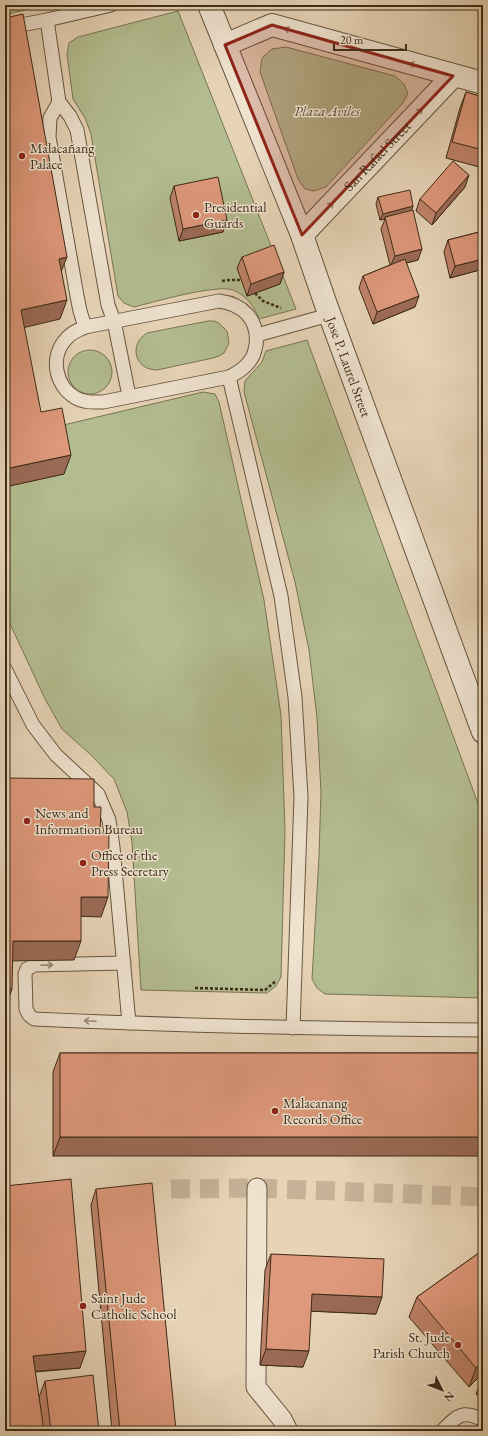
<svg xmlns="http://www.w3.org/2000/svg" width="488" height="1436" font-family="'EB Garamond',serif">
  <rect width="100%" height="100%" fill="#e7d4b7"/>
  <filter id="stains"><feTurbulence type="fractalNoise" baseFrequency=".005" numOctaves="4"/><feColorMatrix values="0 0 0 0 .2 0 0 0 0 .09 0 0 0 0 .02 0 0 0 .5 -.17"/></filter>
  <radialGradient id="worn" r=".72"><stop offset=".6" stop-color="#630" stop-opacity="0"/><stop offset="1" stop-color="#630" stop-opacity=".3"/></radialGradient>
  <g fill="#b3bd90" stroke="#787454">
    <path d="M5,5H44L5,15Z"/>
    <path d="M178,11L296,309L259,319C255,307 246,295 233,290C216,284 154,302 134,307L124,303L118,296L91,134L85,118L73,99L67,55L69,43L78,37Z"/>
    <path d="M286,47L395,76L404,84L408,94L402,104L326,187L314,191L305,189L298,179L260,72L262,58L272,49Z"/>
    <path d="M208,321H214L219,323L227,331L229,343L224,353L219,356L213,358L157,370C135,370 128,345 147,333Z"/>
    <path d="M307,340L483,817V998L325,994L317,988L312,979L319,856L321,792L317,718L309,650L295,582L244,392L245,381L262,362L266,351Z"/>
    <circle cx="90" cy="372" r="22"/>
    <path d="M203,392L215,394L219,402L264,600L281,715L285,830L281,977L276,986L267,993L141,990L132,842L127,812L114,779L91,755L62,729L45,699L5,613V487L64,474L55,427Z"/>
  </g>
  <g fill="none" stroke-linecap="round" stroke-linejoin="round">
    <path stroke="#c5b297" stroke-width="19" stroke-dasharray="19 10" stroke-linecap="butt" d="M171,1189L257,1188L483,1197"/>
    <defs>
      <g id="service">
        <path d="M47,20L59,102L70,116L77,130L108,305L114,321L129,396"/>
        <path d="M5,28L47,20L111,5"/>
        <path d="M59,102L50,118L49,137L77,296L80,311L85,327"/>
        <path d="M219,301C243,304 259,320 256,345C255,351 253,358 249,362C244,369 237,373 229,377L103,402C94,402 84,403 76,398C55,386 49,356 67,338C72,332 79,330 85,327Z"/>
        <path d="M257,335L329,315"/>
        <path d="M229,377L281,596L295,697L301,797L293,1028"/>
        <path d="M5,669L33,725L56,755L98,794L109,820L113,847L129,1023"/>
        <path d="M124,963L34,965L27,969L25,974L26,1009L29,1015L34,1019C184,1026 333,1029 483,1030"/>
        <path d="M442,1431C457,1416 462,1409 483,1420"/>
      </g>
      <path id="pedestrian" d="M257,1188L256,1387L282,1419L288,1431"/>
      <g id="minor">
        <path id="s1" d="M209,5L302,235L325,302L483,732"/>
        <path d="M225,45L272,25L483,83"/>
        <path id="s2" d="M302,235L453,76"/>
      </g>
    </defs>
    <use href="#service" stroke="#67553f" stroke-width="15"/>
    <use href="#pedestrian" stroke="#67553f" stroke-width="21"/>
    <use href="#minor" stroke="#67553f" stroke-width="24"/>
    <g stroke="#3c2b17" stroke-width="2.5" stroke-dasharray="3 2" stroke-linecap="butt">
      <path d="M222,281L229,280H241"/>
      <path d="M255,293L263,301L281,308"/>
      <path d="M195,988L265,990L276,981"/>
    </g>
    <use href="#service" stroke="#efe3d0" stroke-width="13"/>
    <use href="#pedestrian" stroke="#efe3d0" stroke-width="19"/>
    <use href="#minor" stroke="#efe3d0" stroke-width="22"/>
  </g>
  <g fill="#bf836a" stroke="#3c2b17">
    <path d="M466,92L483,97V168L446,158L460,108Z"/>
    <path d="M174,186L227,220L223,232L179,241L170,198Z"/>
    <path d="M465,187L432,225L416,211L420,199Z"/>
    <path d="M378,197L411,210L418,260L406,263L415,307L373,324L359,288L363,276L390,265L381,229L385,219L380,220L376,204Z"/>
    <path d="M483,231V269L450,278L444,252L448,240Z"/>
    <path d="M242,257L284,272L280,284L247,296L237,268Z"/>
    <path d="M60,1053H483L53,1156V1072Z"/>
    <path d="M5,1186L80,1368L35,1372L40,1407L39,1397L45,1381L99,1431H5Z"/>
    <path d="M96,1189L176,1431H112L91,1205Z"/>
    <path d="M483,1250V1373L469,1387L409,1317L417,1297Z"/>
    <path d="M271,1254L376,1314L311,1311L303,1367L260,1365L265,1270Z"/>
    <path d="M483,1376V1400L476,1394Z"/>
  </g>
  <g fill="#9b6a56" stroke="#3c2b17">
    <path d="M469,175L465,187L432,225L436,213Z"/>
    <path d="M413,206L411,212L385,217V219L380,220L383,214Z"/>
    <path d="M227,220L223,232L179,241L183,229Z"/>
    <path d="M422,249L418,260L390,267L395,256Z"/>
    <path d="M67,257L59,277V259Z"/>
    <path d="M483,259V269L450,278L455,266Z"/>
    <path d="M284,272L280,284L247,296L251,284Z"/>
    <path d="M419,296L415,307L373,324L377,312Z"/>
    <path d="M67,300L60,319L14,330L21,310Z"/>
    <path d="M71,455L64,474L5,487V469Z"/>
    <path d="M10,734L6,746H5V736Z"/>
    <path d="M81,897H108L101,917L74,916Z"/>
    <path d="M13,941H81L74,960L5,961Z"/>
    <path d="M5,989H12L5,1009Z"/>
    <path d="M60,1137H483V1156H53Z"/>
    <path d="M312,1294L382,1297L376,1314L306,1311Z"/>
    <path d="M266,1349L309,1351L303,1367L260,1365Z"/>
    <path d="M86,1351L80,1368L27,1372L33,1356Z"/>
    <path d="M483,1360V1373L469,1387L476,1368Z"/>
  </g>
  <g fill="#de987b" stroke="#3c2b17">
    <path d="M23,14L67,257L59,259L67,300L21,310L41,412L62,408L71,455L5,469V18Z"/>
    <path d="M466,92L483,97V150L452,142Z"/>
    <path d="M453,161L469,175L436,213L420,199Z"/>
    <path d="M218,177L227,220L183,229L174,186Z"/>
    <path d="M410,190L413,206L383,214L378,197Z"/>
    <path d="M413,210L422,249L395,256L385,217Z"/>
    <path d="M483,231V259L455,266L448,240Z"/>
    <path d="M274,245L284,272L251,284L242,257Z"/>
    <path d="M405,259L419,296L377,312L363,276Z"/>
    <path d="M5,720L10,734L5,736Z"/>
    <path d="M5,778L94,779V807H101L100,833H109L108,897H81V941H13L12,989H5Z"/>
    <rect x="60" y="1053" width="423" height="84"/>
    <path d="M71,1179L86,1351L33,1356L44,1431H5V1186Z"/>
    <path d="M152,1183L176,1431H120L96,1189Z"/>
    <path d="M483,1250V1360L476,1368L417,1297Z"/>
    <path d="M271,1254L384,1259L382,1297L312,1294L309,1351L266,1349Z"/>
    <path d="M93,1375L99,1431H51L45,1381Z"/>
  </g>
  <defs><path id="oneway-shaft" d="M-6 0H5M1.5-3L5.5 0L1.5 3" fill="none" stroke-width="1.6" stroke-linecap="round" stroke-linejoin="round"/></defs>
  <g stroke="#968774">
    <use href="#oneway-shaft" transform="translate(290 30) rotate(-164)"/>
    <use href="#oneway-shaft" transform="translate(415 65) rotate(-164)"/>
    <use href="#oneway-shaft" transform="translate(418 113) rotate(-47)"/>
    <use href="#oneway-shaft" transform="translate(329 207) rotate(-47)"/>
    <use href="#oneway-shaft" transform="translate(47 965) rotate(-2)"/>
    <use href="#oneway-shaft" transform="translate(90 1021) rotate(-177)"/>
  </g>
  <path fill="#8f2418" fill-opacity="0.2" stroke="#8f2418" stroke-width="3" stroke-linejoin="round" d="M272,25L453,76L302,235L225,45Z"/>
  <g fill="#8f2418" stroke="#efe3d0" stroke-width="1.5">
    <circle cx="22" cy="156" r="4"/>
    <circle cx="196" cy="215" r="4"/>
    <circle cx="27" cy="821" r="4"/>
    <circle cx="83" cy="863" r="4"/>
    <circle cx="275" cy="1111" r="4"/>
    <circle cx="83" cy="1306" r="4"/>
    <circle cx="458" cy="1345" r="4"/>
  </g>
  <g text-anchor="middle" stroke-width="3" stroke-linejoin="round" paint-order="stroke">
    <g font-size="14" font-style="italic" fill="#54482f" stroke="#efe3d0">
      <text x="327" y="116">Plaza Aviles</text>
    </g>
    <g font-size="14" fill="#3c2b17" stroke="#efe3d0" text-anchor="start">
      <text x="30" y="153">Malacañang<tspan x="30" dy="16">Palace</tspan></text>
      <text x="204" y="212">Presidential<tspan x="204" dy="16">Guards</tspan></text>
      <text x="35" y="818">News and<tspan x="35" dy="16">Information Bureau</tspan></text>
      <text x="91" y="860">Office of the<tspan x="91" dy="16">Press Secretary</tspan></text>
      <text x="283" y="1108">Malacanang<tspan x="283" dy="16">Records Office</tspan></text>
      <text x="91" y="1303">Saint Jude<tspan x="91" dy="16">Catholic School</tspan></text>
      <text x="450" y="1342" text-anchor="end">St. Jude<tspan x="450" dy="16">Parish Church</tspan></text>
    </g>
    <g font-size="14" fill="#3c2b17" stroke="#efe3d0">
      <text dy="5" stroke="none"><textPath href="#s2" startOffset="109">San Rafael Street</textPath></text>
      <text dy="5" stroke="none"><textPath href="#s1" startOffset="388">Jose P. Laurel Street</textPath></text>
    </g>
  </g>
  <rect width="488" height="1436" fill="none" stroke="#e7d4b7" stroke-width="20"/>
  <rect x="6" y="6" width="476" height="1424" fill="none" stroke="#3c2b17" stroke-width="2"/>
  <rect x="10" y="10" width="468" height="1416" fill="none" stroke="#3c2b17"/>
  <g transform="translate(442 1390) rotate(133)" stroke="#efe3d0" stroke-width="3" paint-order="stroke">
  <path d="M0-3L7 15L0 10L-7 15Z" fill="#3c2b17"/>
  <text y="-6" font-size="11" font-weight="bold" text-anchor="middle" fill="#3c2b17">N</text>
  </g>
  <path d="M334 44v6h72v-6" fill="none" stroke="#3c2b17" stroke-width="2"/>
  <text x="340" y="44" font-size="12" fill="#3c2b17" stroke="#efe3d0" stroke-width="3" paint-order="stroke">20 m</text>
  <rect width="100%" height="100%" filter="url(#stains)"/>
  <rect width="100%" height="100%" fill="url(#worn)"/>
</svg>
